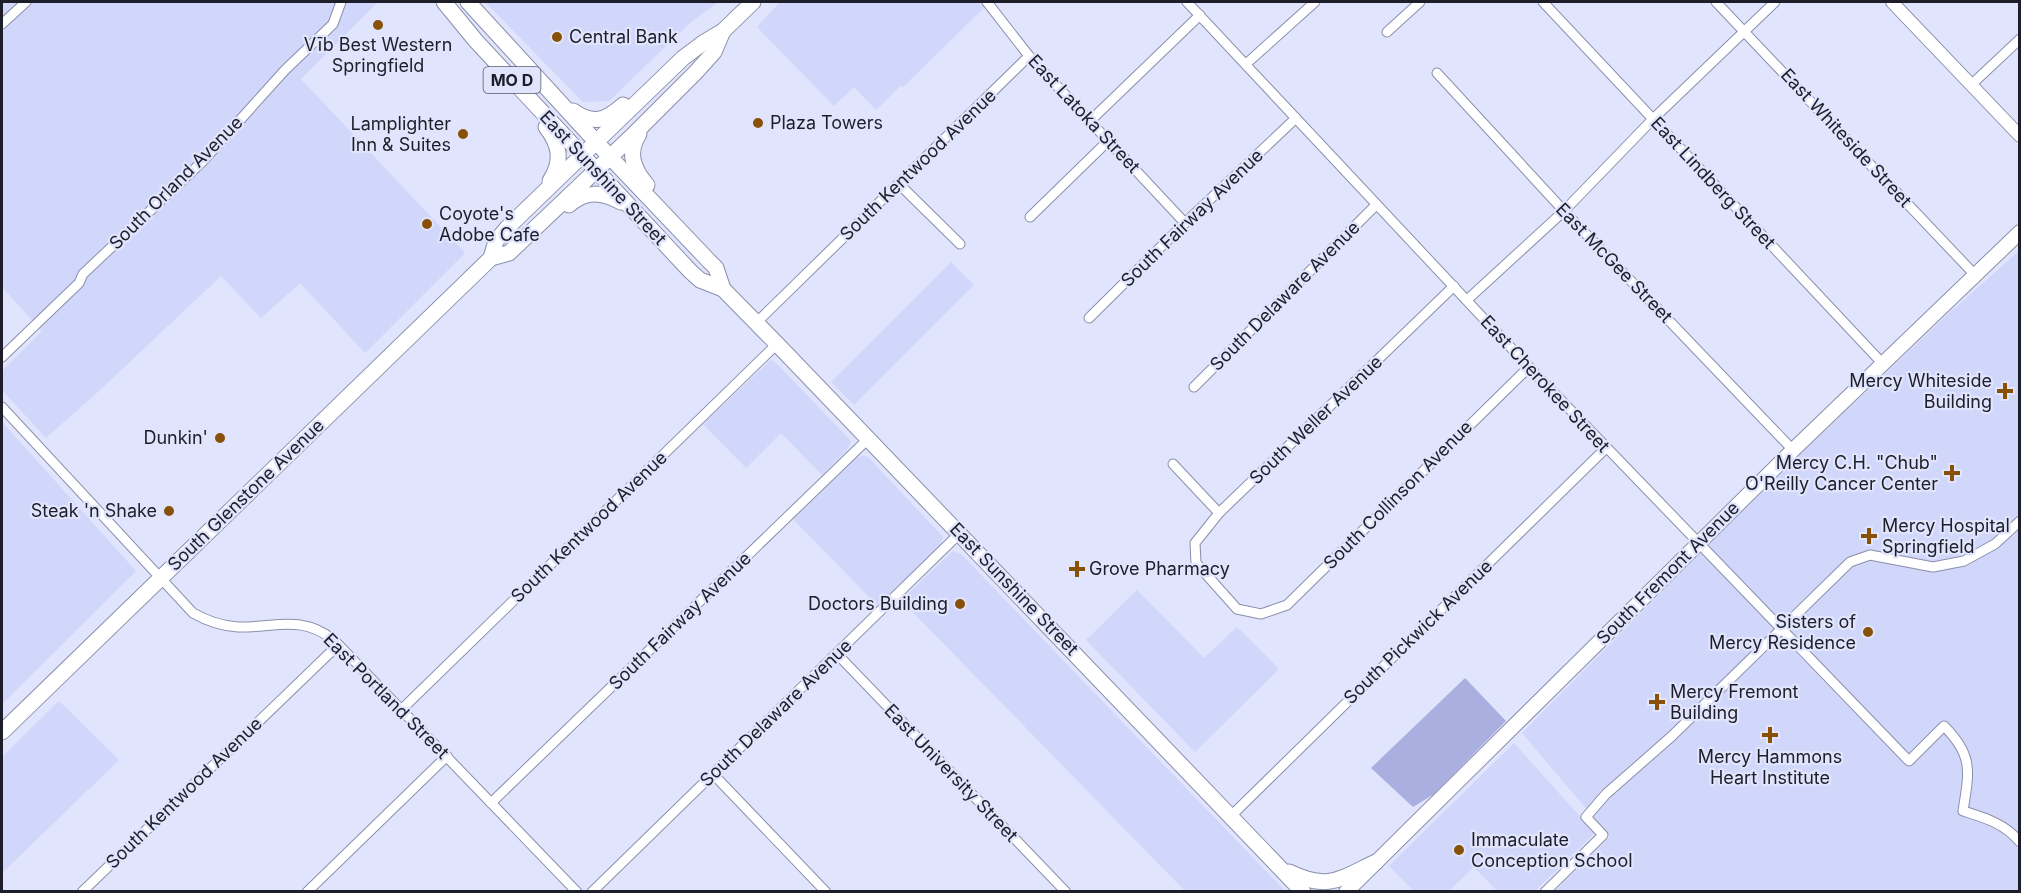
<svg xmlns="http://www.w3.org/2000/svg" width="2021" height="893" font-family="Inter,sans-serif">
  <rect width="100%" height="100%" fill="#e0e4fc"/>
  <g fill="#d1d6fb">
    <path d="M2,2H378L301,79L465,253L365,353L300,283L261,318L221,276L99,391L46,438L2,390V371L42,331L2,287Z"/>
    <path d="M485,2H718L691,22L609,101L583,102Z"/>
    <path d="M780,2H990L903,87L900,86L876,110L854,87L834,106L757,27Z"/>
    <path d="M2019,251V891H1555L1610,837L1522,733L1766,487L1947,315Z"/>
    <path d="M951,262L974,285L854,405L831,382Z"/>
    <path d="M771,360L776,363L851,441L847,450L822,475L781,433L746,468L703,424Z"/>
    <path d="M2,422L136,571L2,704V421Z"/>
    <path d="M863,456L868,457L943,537L939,547L878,606L793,519L857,457Z"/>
    <path d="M953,551L961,554L1285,891H1185L901,600Z"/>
    <path d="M1137,590L1204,658L1237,627L1279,669L1195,752L1086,640Z"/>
    <path d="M59,701L119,760L2,873V757Z"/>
    <path d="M1514,743L1595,833L1535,891H1497L1474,867L1449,891H1414L1389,866Z"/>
  </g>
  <path fill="#a9b0df" d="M1465,678L1506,721L1434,794L1413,807L1371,768Z"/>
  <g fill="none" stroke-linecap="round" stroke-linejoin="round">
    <defs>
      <g id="minor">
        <path d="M987,2L1029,56L1185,223"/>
        <path d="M1187,2L1529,367L1909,761L1944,726C1974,756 1969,772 1963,811C1985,818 2004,823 2020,842"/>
        <path d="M1543,2L1883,364"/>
        <path d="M1716,2L1975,275"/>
        <path d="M2,24L26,2"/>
        <path d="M1387,32L1420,2"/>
        <path d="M1246,64L1315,2"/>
        <path d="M1437,73L1564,211L1793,450"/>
        <path d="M1971,85L2020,39"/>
        <path d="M1090,121L1200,15"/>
        <path d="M899,184L960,244"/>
        <path d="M1030,217L1108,141"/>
        <path d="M1454,286L1219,513L1195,543L1196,563L1237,609L1261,614L1287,605L1529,367"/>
        <path d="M1467,300L1564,211L1653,119L1775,2"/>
        <path d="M1089,318L1185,223L1296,118"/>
        <path d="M756,323L1029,56"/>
        <path d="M2,357L79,283L83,274L203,161L285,70L333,24L341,2"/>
        <path d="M1194,387L1376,205"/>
        <path d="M2,407L193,613C207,621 221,626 238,627C275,628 300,614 334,640L577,892"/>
        <path d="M1173,464L1219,513"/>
        <path d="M837,654L1066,892"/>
        <path d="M401,710L777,344"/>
        <path d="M713,774L826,892"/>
        <path d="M491,803L868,439"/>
        <path d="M1231,816L1606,448"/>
        <path d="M82,892L338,645"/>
        <path d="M307,892L447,756"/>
        <path d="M592,892L960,533"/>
        <path d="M1545,892L1603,835L1586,817L1606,794L1672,736L1850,562L1870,555L1933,567L1964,561L1995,544L2020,521"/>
      </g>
      <path id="tertiary" d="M1892,2L2020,136"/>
      <path id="secondary" d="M1346,892L1793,450L2020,232"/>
      <g id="primary">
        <path d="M444,2L476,41L690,271L700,280L723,289L778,345L1303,892"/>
        <path d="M468,2L610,157L709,261L716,268L723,289"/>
        <path d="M573,111C593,125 605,121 623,105"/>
        <path d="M546,127C560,145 563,161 550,181"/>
        <path d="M639,134C627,152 633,169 647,185"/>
        <path d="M569,205C586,190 602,192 621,202"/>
        <path d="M491,258L509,253L630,138L696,72L714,52L723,31"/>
        <path d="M2,732L491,258L496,241L507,228L683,58L703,43L723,31L753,2"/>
        <path d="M1289,872C1328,891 1340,879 1376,862"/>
      </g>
    </defs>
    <use href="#minor" stroke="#8b8fab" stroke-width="11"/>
    <use href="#tertiary" stroke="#8b8fab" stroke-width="14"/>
    <use href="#secondary" stroke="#8b8fab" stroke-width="16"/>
    <use href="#primary" stroke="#8b8fab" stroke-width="17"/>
    <use href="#minor" stroke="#fff" stroke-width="9"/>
    <use href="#tertiary" stroke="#fff" stroke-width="12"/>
    <use href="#secondary" stroke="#fff" stroke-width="14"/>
    <use href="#primary" stroke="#fff" stroke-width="15"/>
  </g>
  <g fill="#895007" stroke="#e0e4fc" stroke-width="2">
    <circle cx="378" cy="25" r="6"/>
    <circle cx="557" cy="37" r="6"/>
    <circle cx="758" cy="123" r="6"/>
    <circle cx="463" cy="134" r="6"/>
    <circle cx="427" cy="224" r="6"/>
    <path d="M2002 382h6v6h6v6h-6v6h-6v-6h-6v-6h6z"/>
    <circle cx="220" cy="438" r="6"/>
    <path d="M1949 464h6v6h6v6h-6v6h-6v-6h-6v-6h6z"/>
    <circle cx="169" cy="511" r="6"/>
    <path d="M1866 527h6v6h6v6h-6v6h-6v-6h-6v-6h6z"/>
    <path d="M1074 560h6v6h6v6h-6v6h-6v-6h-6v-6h6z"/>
    <circle cx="960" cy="604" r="6"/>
    <circle cx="1868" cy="632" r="6"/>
    <path d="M1654 693h6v6h6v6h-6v6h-6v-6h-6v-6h6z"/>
    <path d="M1767 726h6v6h6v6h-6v6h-6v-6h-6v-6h6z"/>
    <circle cx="1459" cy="850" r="6"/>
  </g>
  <g text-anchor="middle" stroke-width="4.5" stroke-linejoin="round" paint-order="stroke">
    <rect fill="#e0e4fc" stroke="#585968" stroke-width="1.5" x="483.5" y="67" width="57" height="26" rx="4.5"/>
    <g font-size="16" font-weight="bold" fill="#1d1e29">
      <text x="512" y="86">MO D</text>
    </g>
    <g font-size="18" fill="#1d1e29" stroke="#e0e4fc" text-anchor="start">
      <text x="569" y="43">Central Bank</text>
      <text x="378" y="51" text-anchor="middle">Vīb Best Western<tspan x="378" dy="21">Springfield</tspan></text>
      <text x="770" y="129">Plaza Towers</text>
      <text x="451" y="130" text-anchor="end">Lamplighter<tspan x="451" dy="21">Inn &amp; Suites</tspan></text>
      <text x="439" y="220">Coyote's<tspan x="439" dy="21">Adobe Cafe</tspan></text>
      <text x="1992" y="387" text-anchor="end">Mercy Whiteside<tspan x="1992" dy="21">Building</tspan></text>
      <text x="208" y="444" text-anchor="end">Dunkin'</text>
      <text x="1938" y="469" text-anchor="end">Mercy C.H. "Chub"<tspan x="1938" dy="21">O'Reilly Cancer Center</tspan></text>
      <text x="157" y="517" text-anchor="end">Steak 'n Shake</text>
      <text x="1882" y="532">Mercy Hospital<tspan x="1882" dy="21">Springfield</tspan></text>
      <text x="1089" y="575">Grove Pharmacy</text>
      <text x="948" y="610" text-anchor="end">Doctors Building</text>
      <text x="1856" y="628" text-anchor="end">Sisters of<tspan x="1856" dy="21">Mercy Residence</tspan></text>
      <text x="1670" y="698">Mercy Fremont<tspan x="1670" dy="21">Building</tspan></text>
      <text x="1770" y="763" text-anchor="middle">Mercy Hammons<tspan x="1770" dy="21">Heart Institute</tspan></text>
      <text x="1471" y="846">Immaculate<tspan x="1471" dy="21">Conception School</tspan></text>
    </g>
    <g font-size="18" fill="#1d1e29" stroke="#e0e4fc">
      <text transform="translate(1084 114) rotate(47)" y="6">East Latoka Street</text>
      <text transform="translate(1846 138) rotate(47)" y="6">East Whiteside Street</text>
      <text transform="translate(918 165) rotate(-44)" y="6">South Kentwood Avenue</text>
      <text transform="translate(603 178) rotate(47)" y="6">East Sunshine Street</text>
      <text transform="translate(176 183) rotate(-45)" y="6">South Orland Avenue</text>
      <text transform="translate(1713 183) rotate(47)" y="6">East Lindberg Street</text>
      <text transform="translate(1192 218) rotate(-44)" y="6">South Fairway Avenue</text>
      <text transform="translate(1614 263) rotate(46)" y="6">East McGee Street</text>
      <text transform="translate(1285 296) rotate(-45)" y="6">South Delaware Avenue</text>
      <text transform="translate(1545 384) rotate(47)" y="6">East Cherokee Street</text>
      <text transform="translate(1316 420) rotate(-44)" y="6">South Weller Avenue</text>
      <text transform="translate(246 495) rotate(-44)" y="6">South Glenstone Avenue</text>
      <text transform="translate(1398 495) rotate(-45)" y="6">South Collinson Avenue</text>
      <text transform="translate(589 527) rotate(-44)" y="6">South Kentwood Avenue</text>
      <text transform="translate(1668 573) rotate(-45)" y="6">South Fremont Avenue</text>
      <text transform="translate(1014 589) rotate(46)" y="6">East Sunshine Street</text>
      <text transform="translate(680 621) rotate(-44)" y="6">South Fairway Avenue</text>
      <text transform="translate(1418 632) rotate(-44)" y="6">South Pickwick Avenue</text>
      <text transform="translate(386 696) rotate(45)" y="6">East Portland Street</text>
      <text transform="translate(776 713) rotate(-44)" y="6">South Delaware Avenue</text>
      <text transform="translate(951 773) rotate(46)" y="6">East University Street</text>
      <text transform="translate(184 793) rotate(-44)" y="6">South Kentwood Avenue</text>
    </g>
  </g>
  <rect width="2021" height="893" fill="none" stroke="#1d1e29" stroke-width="6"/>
</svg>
